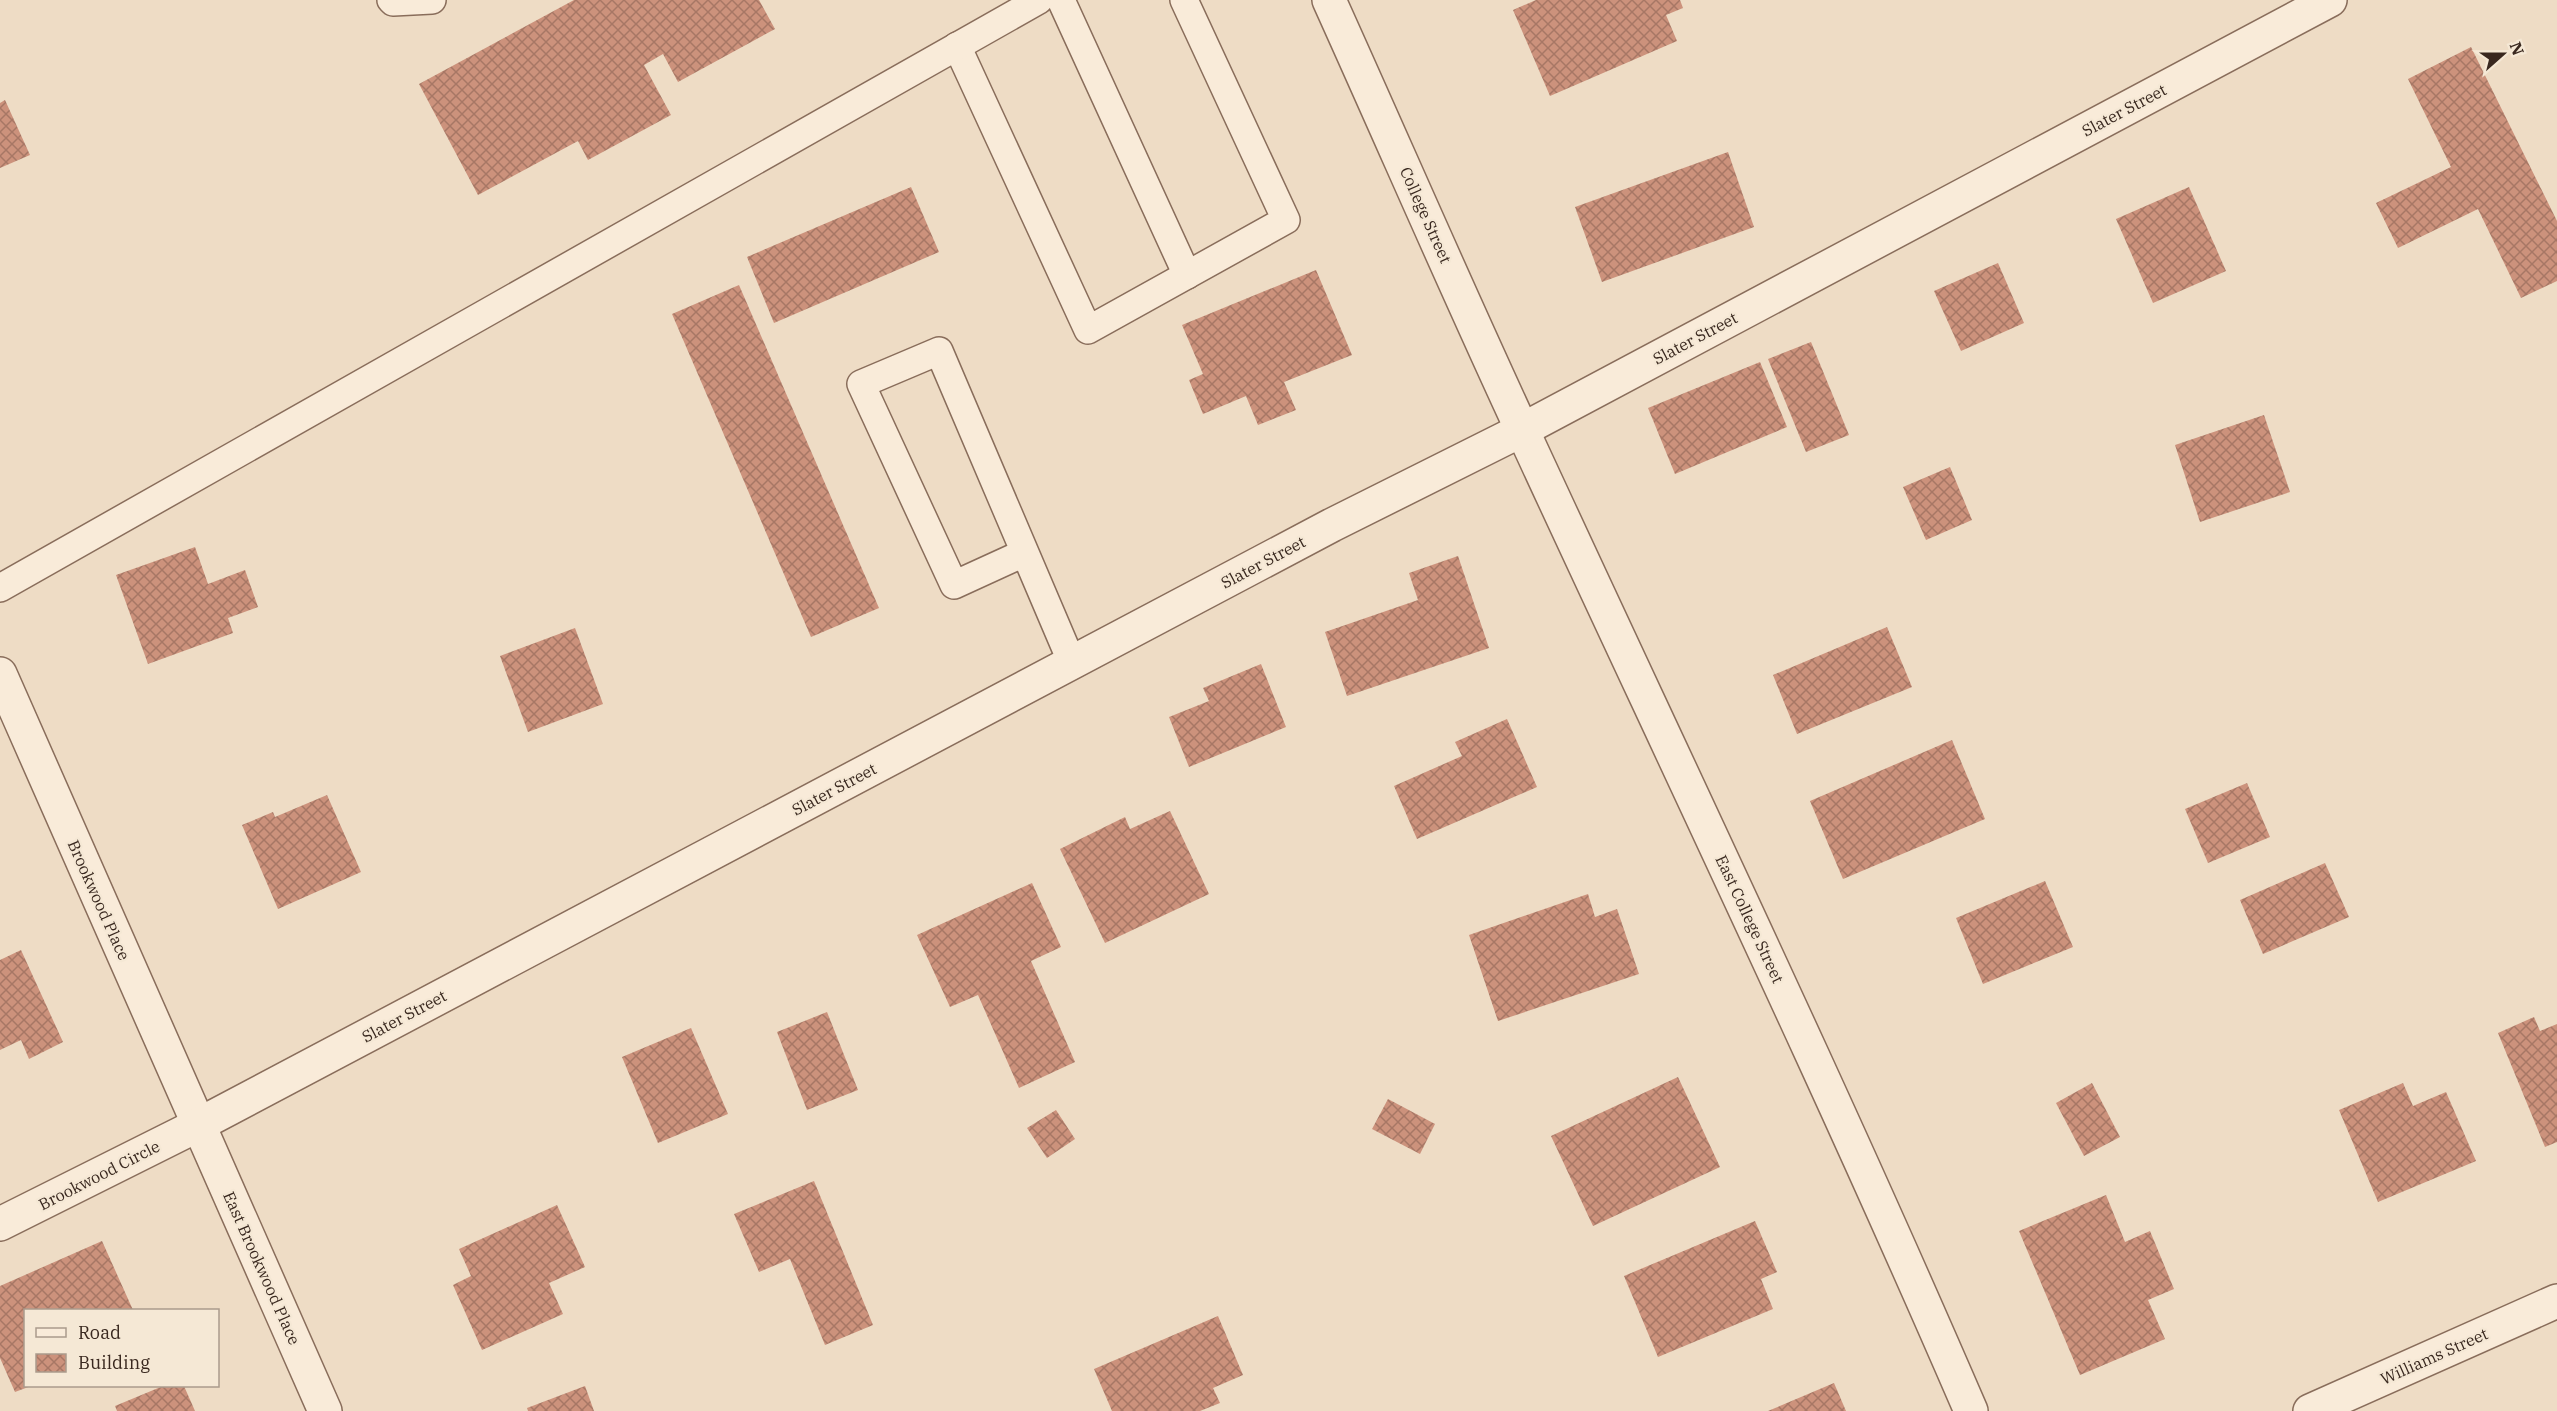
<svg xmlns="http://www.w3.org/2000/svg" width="2557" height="1411" font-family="'IBM Plex Serif',serif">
  <defs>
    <pattern id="building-cross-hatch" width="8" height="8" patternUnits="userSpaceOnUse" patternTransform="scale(1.5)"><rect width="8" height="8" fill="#cc927c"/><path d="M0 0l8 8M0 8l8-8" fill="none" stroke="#a77765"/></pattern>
  </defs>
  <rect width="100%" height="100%" fill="#eedcc5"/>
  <g fill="url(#building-cross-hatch)">
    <path d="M574,0H759L775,29L678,82L663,54L644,65L671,115L588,160L578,141L478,195L419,84Z"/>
    <path d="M1536,0H1680L1683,8L1666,15L1677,41L1550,96L1513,10Z"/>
    <path d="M2471,47L2557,221V281L2521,298L2478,209L2398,248L2376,203L2451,167L2408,79Z"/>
    <path d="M5,100L30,155L0,168V103Z"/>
    <path d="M1728,152L1754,227L1602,282L1575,207Z"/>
    <path d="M911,187L939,252L774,323L747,257Z"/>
    <path d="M2189,187L2226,271L2153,303L2116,219Z"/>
    <path d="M1998,263L2024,323L1961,351L1934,291Z"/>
    <path d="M1316,270L1352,355L1284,382L1296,410L1258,425L1246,396L1203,414L1189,380L1203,374L1182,325Z"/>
    <path d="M739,285L879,608L811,637L672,314Z"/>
    <path d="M1811,342L1849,435L1806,452L1768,359Z"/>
    <path d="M1760,362L1787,427L1675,474L1648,408Z"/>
    <path d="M2264,415L2290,492L2200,522L2175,445Z"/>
    <path d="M1950,467L1972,520L1926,540L1903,487Z"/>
    <path d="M195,547L208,584L245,570L258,607L228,618L233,633L148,664L116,575Z"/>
    <path d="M1458,556L1489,648L1347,696L1325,632L1418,600L1409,573Z"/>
    <path d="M1887,627L1912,687L1797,734L1773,675Z"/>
    <path d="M575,628L603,704L528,732L500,656Z"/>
    <path d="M1261,664L1286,727L1189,767L1169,717L1209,701L1203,688Z"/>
    <path d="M1507,719L1537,787L1417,839L1394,786L1462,756L1455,742Z"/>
    <path d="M1952,740L1985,819L1843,879L1810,801Z"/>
    <path d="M2247,783L2270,837L2208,863L2185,809Z"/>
    <path d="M327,795L361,872L278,909L242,825L273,812L275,817Z"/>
    <path d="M1170,811L1209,894L1105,943L1060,849L1125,817L1130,829Z"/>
    <path d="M2325,863L2349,917L2263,954L2240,900Z"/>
    <path d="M2045,881L2073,947L1983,984L1956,918Z"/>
    <path d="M1032,883L1061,947L1031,961L1075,1062L1019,1088L978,995L950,1007L917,935Z"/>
    <path d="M1588,894L1595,917L1617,909L1639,974L1498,1021L1469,935Z"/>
    <path d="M21,950L63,1042L29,1059L21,1040L0,1050V960Z"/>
    <path d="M827,1012L858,1090L807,1110L777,1032Z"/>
    <path d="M2534,1017L2540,1031L2557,1024V1142L2545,1147L2498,1033Z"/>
    <path d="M691,1028L728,1114L658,1143L622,1057Z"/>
    <path d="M1678,1077L1720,1167L1593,1226L1551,1136Z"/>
    <path d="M2092,1083L2120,1137L2084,1156L2056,1103Z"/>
    <path d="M2403,1083L2413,1106L2446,1092L2476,1161L2378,1202L2339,1110Z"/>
    <path d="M1388,1099L1435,1124L1420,1154L1372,1129Z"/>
    <path d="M1056,1110L1075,1139L1047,1158L1027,1128Z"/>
    <path d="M814,1181L873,1325L825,1345L790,1259L759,1272L734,1214Z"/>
    <path d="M2106,1195L2125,1242L2150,1231L2174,1289L2148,1300L2165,1339L2080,1375L2019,1231Z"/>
    <path d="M557,1205L585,1267L549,1283L563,1314L482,1350L453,1285L471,1276L459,1249Z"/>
    <path d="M1755,1221L1777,1272L1761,1279L1773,1309L1658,1357L1624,1276Z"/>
    <path d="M102,1241L133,1310H26V1386H31L15,1392L0,1358V1286Z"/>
    <path d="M1218,1316L1243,1375L1213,1388L1220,1403L1200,1411H1112L1094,1369Z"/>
    <path d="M1834,1383L1846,1411H1768Z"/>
    <path d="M163,1386H184L195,1411H117L115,1406Z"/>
    <path d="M585,1386L594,1411H528L527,1408Z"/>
  </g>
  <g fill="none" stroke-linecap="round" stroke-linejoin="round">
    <defs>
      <g id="service">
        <path d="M391,0L393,2L432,0"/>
        <path d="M1061,0L1187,275"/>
        <path d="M957,46L1088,330L1286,220L1184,0"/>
        <path d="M1024,553L954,585L861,384L939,351L1072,663"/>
        <path d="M0,588L1039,0"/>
      </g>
      <g id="minor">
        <path d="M1329,0C1394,144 1457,290 1524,434C1674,759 1829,1082 1971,1411"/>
        <path d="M0,674L325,1411"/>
        <path d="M0,1224L198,1125L1332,525L1522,430L2330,0"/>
        <path d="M2310,1411L2557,1301"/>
      </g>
    </defs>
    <use href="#service" stroke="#896d5b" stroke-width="30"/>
    <use href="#minor" stroke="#896d5b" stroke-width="36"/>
    <use href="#service" stroke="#f9ebd9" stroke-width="27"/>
    <use href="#minor" stroke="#f9ebd9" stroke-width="33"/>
  </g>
  <g text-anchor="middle" stroke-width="4.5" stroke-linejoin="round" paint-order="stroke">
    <g font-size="16" fill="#39281f" stroke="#f5e8d5">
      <text transform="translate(2124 110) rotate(-28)" y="6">Slater Street</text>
      <text transform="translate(1426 215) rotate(66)" y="6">College Street</text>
      <text transform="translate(1695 338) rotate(-28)" y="6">Slater Street</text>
      <text transform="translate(1263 562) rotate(-28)" y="6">Slater Street</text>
      <text transform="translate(834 789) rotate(-28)" y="6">Slater Street</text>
      <text transform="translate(99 900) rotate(66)" y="6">Brookwood Place</text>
      <text transform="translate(1750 919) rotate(65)" y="6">East College Street</text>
      <text transform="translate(404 1016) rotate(-28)" y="6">Slater Street</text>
      <text transform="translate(99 1175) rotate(-27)" y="6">Brookwood Circle</text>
      <text transform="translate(262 1268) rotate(66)" y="6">East Brookwood Place</text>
      <text transform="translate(2434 1356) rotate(-24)" y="6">Williams Street</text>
    </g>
  </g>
  <rect x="24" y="1309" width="195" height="78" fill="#f5e8d5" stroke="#aa9b8c" stroke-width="1.5"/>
  <rect x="36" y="1328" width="30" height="9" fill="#f9ebd9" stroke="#aa9b8c" stroke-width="1.5"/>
  <text x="78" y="1339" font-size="18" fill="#39281f">Road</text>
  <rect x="36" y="1354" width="30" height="18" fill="url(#building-cross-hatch)" stroke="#aa9b8c" stroke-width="1.5"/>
  <text x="78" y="1369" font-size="18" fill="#39281f">Building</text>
  <g transform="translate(2503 54) rotate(69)" stroke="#f5e8d5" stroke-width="4.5" paint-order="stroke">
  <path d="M0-4.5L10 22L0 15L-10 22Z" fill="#39281f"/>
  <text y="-9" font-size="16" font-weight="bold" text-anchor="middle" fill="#39281f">N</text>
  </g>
</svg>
